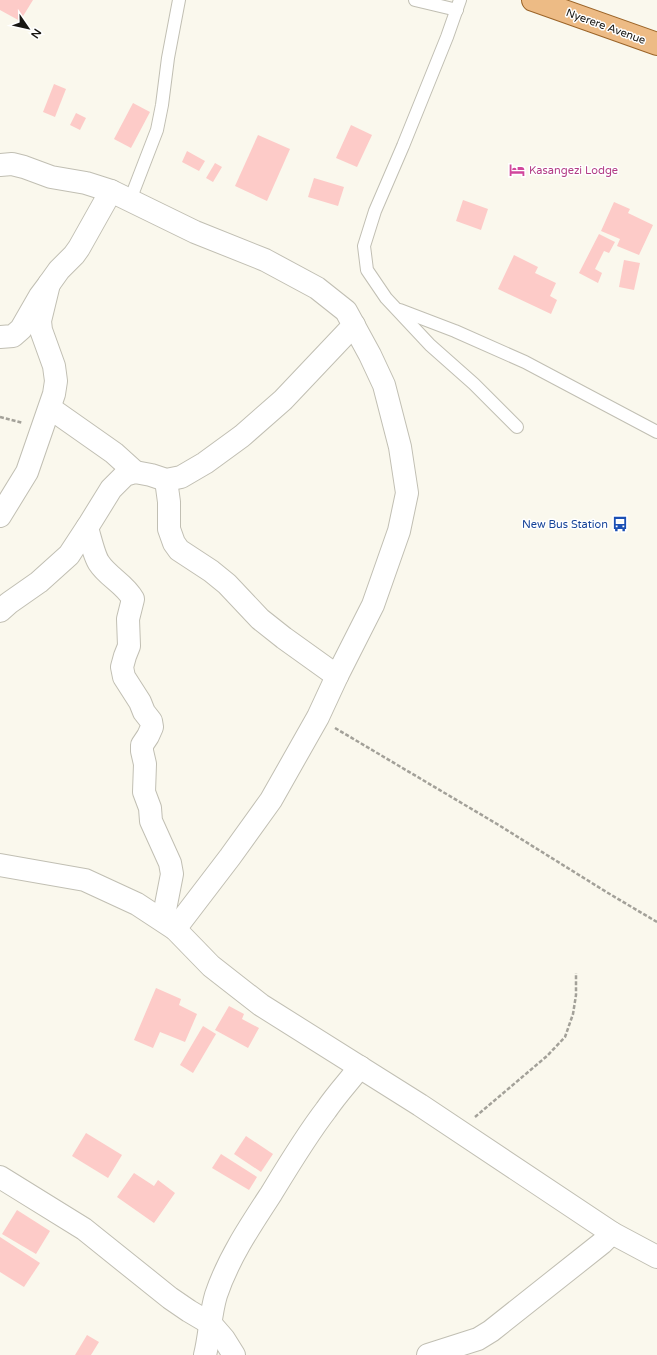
<svg xmlns="http://www.w3.org/2000/svg" width="657" height="1355" font-family="'Varela Round',sans-serif">
  <rect width="100%" height="100%" fill="#faf8ed"/>
  <g fill="#fdcbc8">
    <path d="M0,0H33L20,21L0,10Z"/>
    <path d="M54,84L66,89L55,117L43,112Z"/>
    <path d="M133,103L150,112L131,148L114,139Z"/>
    <path d="M76,113L86,118L80,130L70,125Z"/>
    <path d="M351,125L372,135L357,167L336,158Z"/>
    <path d="M258,135L290,149L267,201L235,186Z"/>
    <path d="M187,151L205,161L199,171L182,162Z"/>
    <path d="M215,163L222,167L213,182L206,178Z"/>
    <path d="M314,178L344,187L338,206L308,197Z"/>
    <path d="M463,200L488,209L481,230L456,221Z"/>
    <path d="M614,202L630,209L628,213L653,225L639,255L617,246L620,239L601,231Z"/>
    <path d="M599,234L615,242L609,253L604,251L595,269L602,273L598,283L579,273Z"/>
    <path d="M514,255L538,267L535,273L556,283L550,296L557,300L551,314L498,289Z"/>
    <path d="M624,260L640,263L634,290L619,287Z"/>
    <path d="M156,988L181,999L179,1005L197,1014L185,1042L160,1032L153,1048L134,1040Z"/>
    <path d="M229,1006L244,1014L242,1019L259,1028L248,1048L215,1030Z"/>
    <path d="M203,1026L216,1034L193,1073L180,1065Z"/>
    <path d="M86,1133L122,1155L108,1178L72,1156Z"/>
    <path d="M246,1136L273,1154L261,1172L234,1154Z"/>
    <path d="M221,1154L257,1177L249,1190L212,1168Z"/>
    <path d="M134,1173L154,1186L158,1180L175,1193L154,1223L117,1197Z"/>
    <path d="M17,1210L50,1231L36,1254L2,1234Z"/>
    <path d="M0,1237L40,1263L24,1287L0,1272Z"/>
    <path d="M87,1335L99,1342L91,1355H75Z"/>
  </g>
  <g fill="none" stroke-linecap="round" stroke-linejoin="round">
    <defs>
      <g id="service">
        <path d="M415,0L457,10"/>
        <path d="M460,0L447,37L403,146L375,211L364,246L367,270L386,298L430,345L474,384L517,427"/>
        <path d="M130,200L157,130L162,105L168,58L179,0"/>
        <path d="M400,310L455,331L525,362L657,432"/>
      </g>
      <g id="minor">
        <path d="M0,165L12,164L24,167L51,177L86,183L111,191L195,232L265,260L317,288L346,311L370,355L384,385L400,447L407,493L399,531L373,605L337,676L318,717L271,800L230,857L175,929"/>
        <path d="M0,337L13,336L21,329L40,296L49,284L59,270L74,255L79,248L111,191"/>
        <path d="M50,408L114,453L135,472"/>
        <path d="M166,480L169,502V529L174,543L179,550L211,571L227,584L260,619L284,638L337,676"/>
        <path d="M0,516L27,472L54,394L56,381L54,366L41,330L40,321L49,284"/>
        <path d="M87,528C90,537 94,556 99,563C108,577 125,584 133,599L128,619L129,646L125,656L122,667L124,677L140,702L144,712L151,721L152,727L148,736L142,745V751L145,764L144,792L150,808L151,821L170,863L172,874L163,920"/>
        <path d="M0,611L9,603L39,582L69,555L90,523L111,489L125,475L135,472L151,475L166,480L181,477L205,463L242,436L283,400L354,325"/>
        <path d="M0,865L85,880L137,904L175,929L211,966L261,1005L420,1105L612,1233L657,1257"/>
        <path d="M0,1177L84,1229L170,1298L189,1311L211,1324L224,1339L234,1355"/>
        <path d="M205,1355C210,1335 210,1315 216,1295C228,1259 250,1226 271,1194C288,1166 306,1136 326,1110C336,1095 349,1081 360,1067"/>
        <path d="M428,1355L478,1339L491,1331L602,1243L612,1233"/>
      </g>
      <path id="primary" d="M533,0L657,44"/>
    </defs>
    <use href="#service" stroke="#c1bfb3" stroke-width="14"/>
    <use href="#minor" stroke="#c1bfb3" stroke-width="24"/>
    <use href="#primary" stroke="#9b6428" stroke-width="24"/>
    <g stroke="#a3a199" stroke-width="2.5" stroke-dasharray="4 2" stroke-linecap="butt">
      <path d="M0,417L23,423"/>
      <path d="M335,728L497,824L608,893L657,922"/>
      <path d="M475,1117L547,1056L565,1037L573,1014L576,995V973"/>
    </g>
    <use href="#service" stroke="#fff" stroke-width="12"/>
    <use href="#minor" stroke="#fff" stroke-width="22"/>
    <use href="#primary" stroke="#edbb85" stroke-width="22"/>
  </g>
  <defs>
    <symbol id="hotel-bare" viewBox="-9 -9 18 18"><path d="M-6-4.5h1.5V1H6V5H4.5V3h-9V5H-6ZM-4 0a1.8 1.8 0 1 1 3.6 0ZM.5 0V-2.5h3Q6-2.5 6 0Z" fill="#d1479c" stroke="#fff" stroke-width="2.5" paint-order="stroke"/></symbol>
    <symbol id="bus-bare" viewBox="-9 -9 18 18"><path d="M-5-6H5V4H4V6H2V4H-2V6H-4V4H-5ZM-3.5-4V0h7V-4ZM-3.5 1.2v1.5H-2V1.2ZM2 1.2v1.5H3.5V1.2Z" fill="#1a4fb4" stroke="#fff" stroke-width="2.5" paint-order="stroke"/></symbol>
  </defs>
  <g fill-rule="evenodd">
    <use href="#hotel-bare" x="506" y="159" width="22" height="22"/>
    <use href="#bus-bare" x="609" y="513" width="22" height="22"/>
  </g>
  <g text-anchor="middle" stroke-width="3" stroke-linejoin="round" paint-order="stroke">
    <g font-size="11" fill="#181713" stroke="#fff">
      <text transform="translate(606 26) rotate(20)" y="4">Nyerere Avenue</text>
    </g>
    <g font-size="11" fill="#b23c85" stroke="#fff" text-anchor="start">
      <text x="529" y="174">Kasangezi Lodge</text>
    </g>
    <g font-size="11" fill="#164399" stroke="#fff" text-anchor="end">
      <text x="608" y="528">New Bus Station</text>
    </g>
  </g>
  <g transform="translate(28 28) rotate(124)" stroke="#ffffff" stroke-width="3" paint-order="stroke">
  <path d="M0-3L7 15L0 10L-7 15Z" fill="#181713"/>
  <text y="-6" font-size="11" font-weight="bold" text-anchor="middle" fill="#181713">N</text>
  </g>
</svg>
